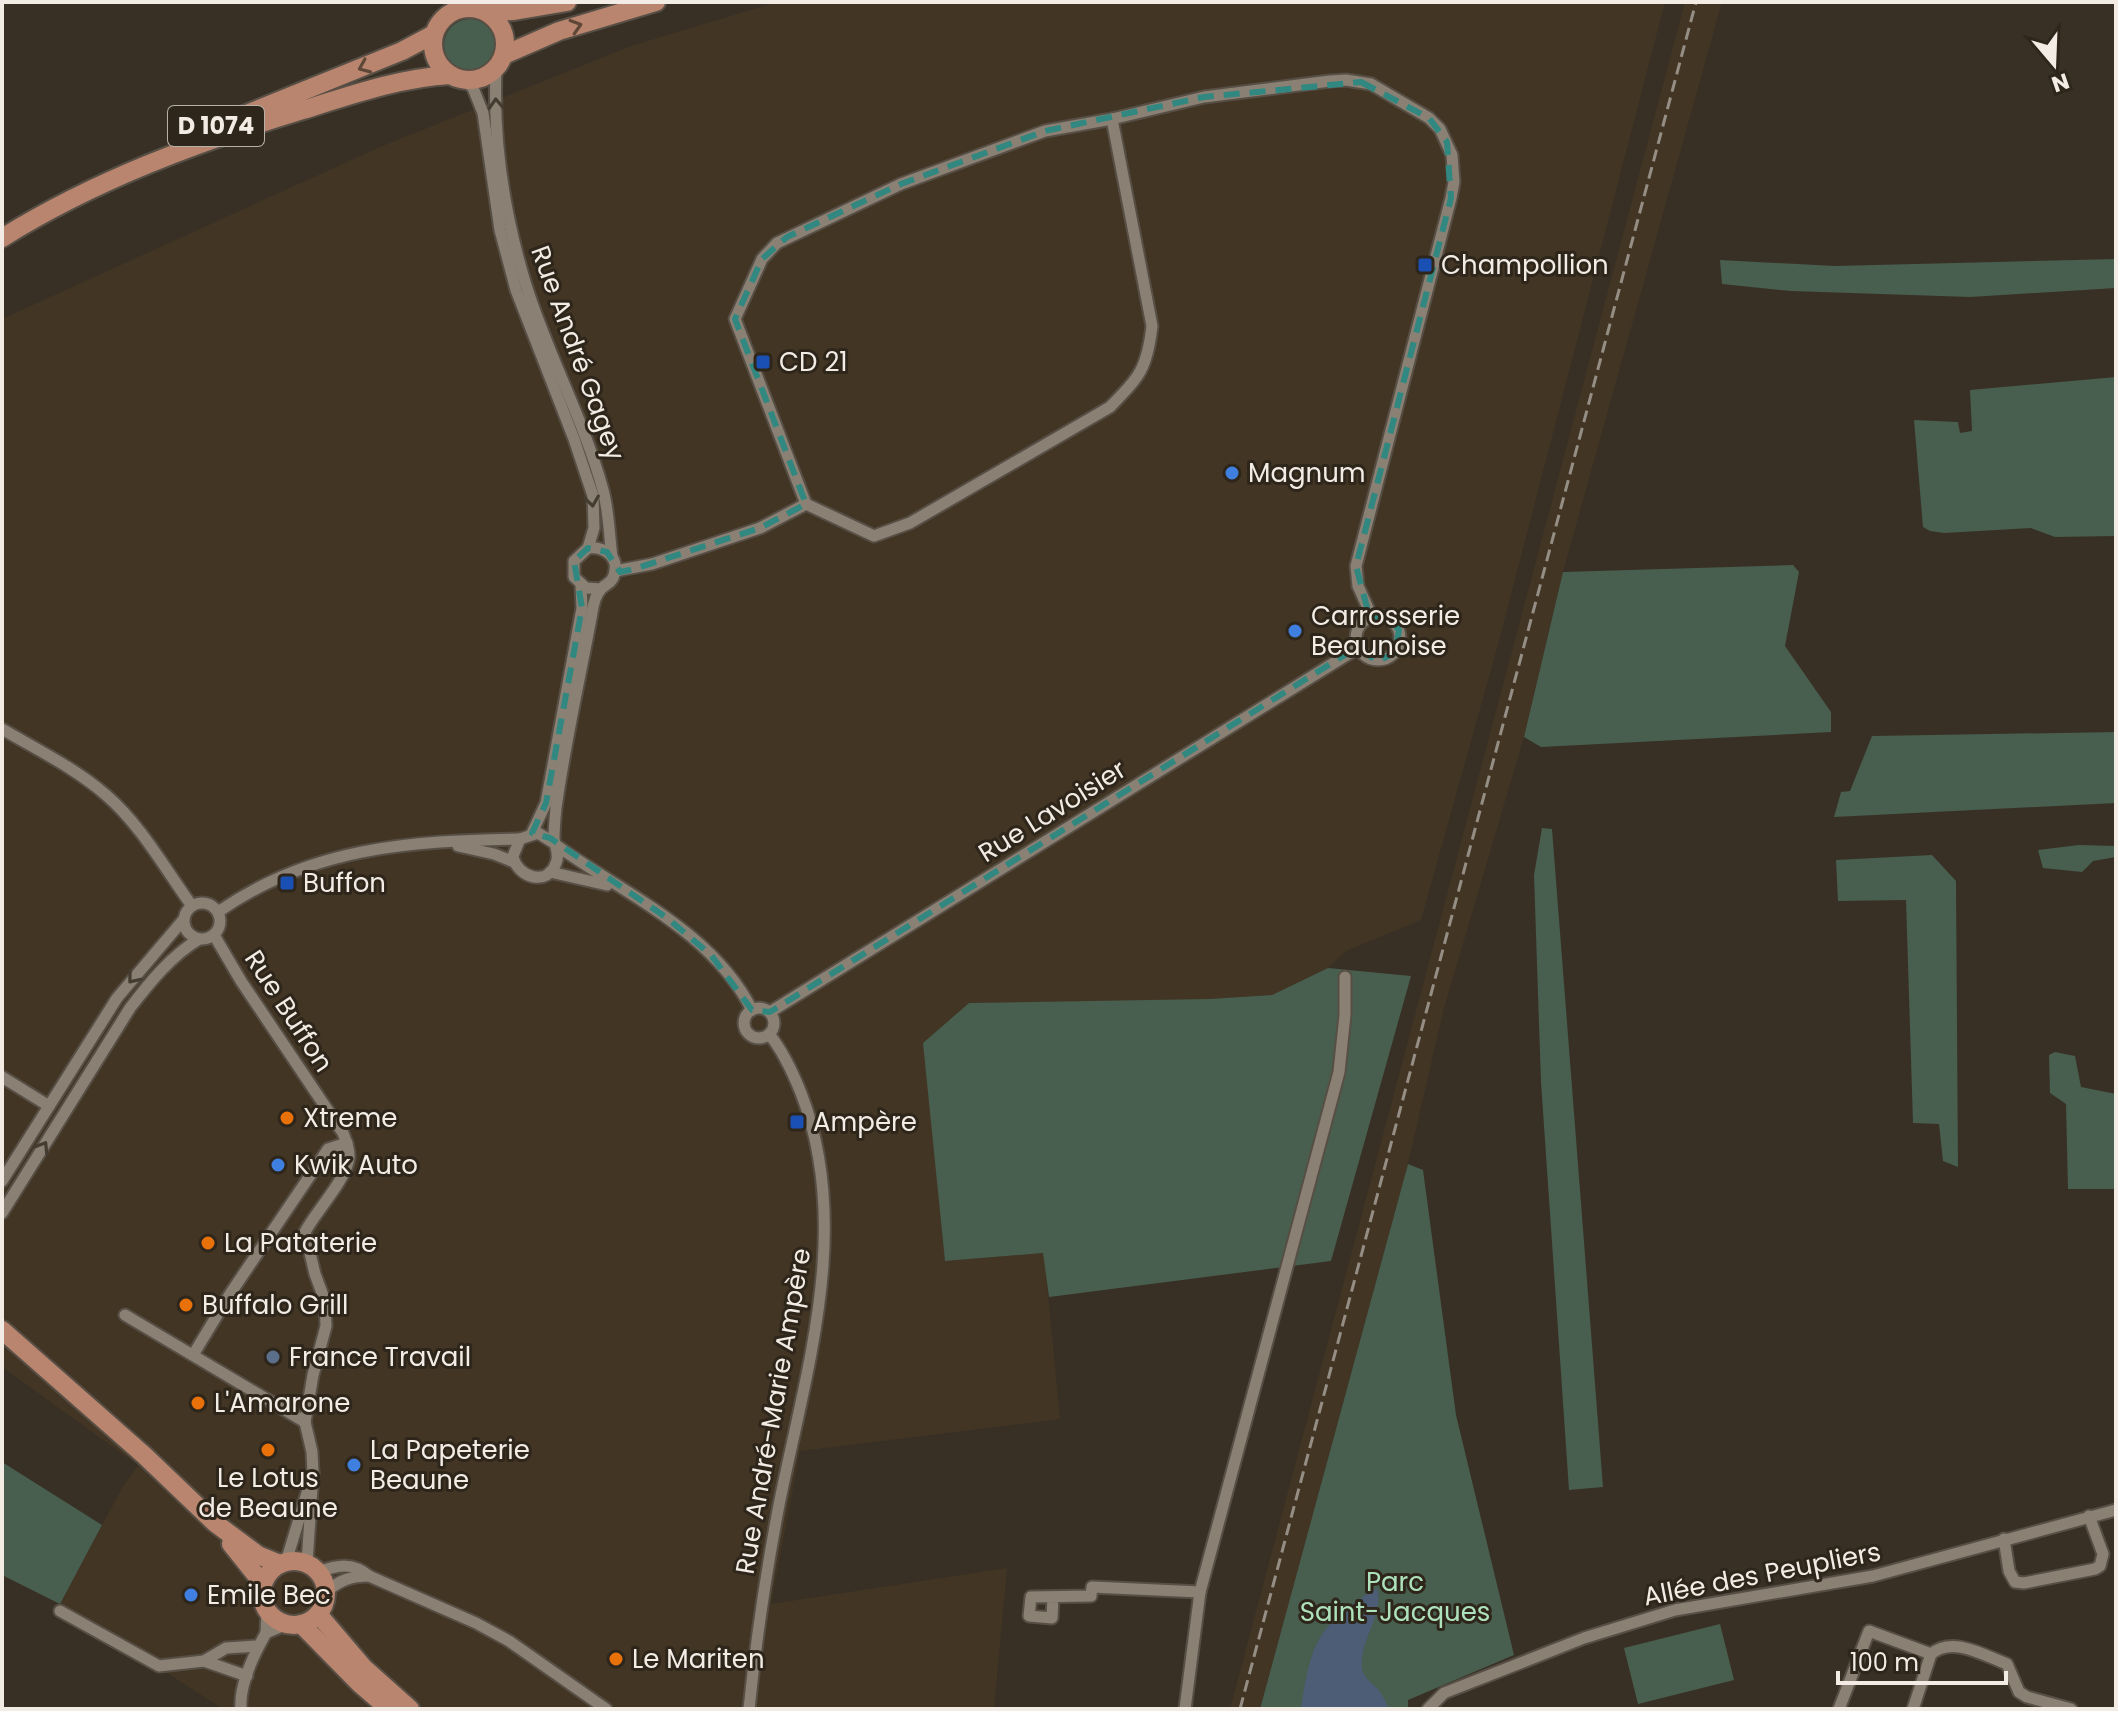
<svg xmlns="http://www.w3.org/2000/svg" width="2118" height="1711" font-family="Poppins,sans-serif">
  <rect width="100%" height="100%" fill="#383025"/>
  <g fill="#423524">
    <path d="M777,2H1665L1499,641L1421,920L1346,951L1328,968L1272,995L1209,999L945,1261L1044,1253L1060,1419L800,1451L771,1604L1007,1568L994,1709H223L60,1604L122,1488L138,1465L2,1367V319L380,147L631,46Z"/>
    <path d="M1685,2H1722L1563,572L1524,737L1444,1008L1408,1164L1260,1709H1230Z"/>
  </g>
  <g fill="#485e4e">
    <circle cx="470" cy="45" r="26"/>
    <path d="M2116,259V288L1970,297L1791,291L1722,284L1720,260L1835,266Z"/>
    <path d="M2116,377V536L2055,537L2031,528L1944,533L1930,531L1923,527L1914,420L1958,422L1960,433L1972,431L1970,390Z"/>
    <path d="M1793,565L1799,572L1785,646L1831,712V732L1541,747L1524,737L1563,572Z"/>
    <path d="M2116,732V803L1834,817L1841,792L1850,791L1872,736Z"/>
    <path d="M1542,828L1552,829L1603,1487L1569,1490L1541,1082L1534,875Z"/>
    <path d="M2079,845L2116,846V857L2093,861L2082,872L2043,868L2038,850Z"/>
    <path d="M1932,855L1956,881L1958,1167L1943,1161L1939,1124L1913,1123L1906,900L1838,901L1836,860Z"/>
    <path d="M1328,968L1411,976L1331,1261L1049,1297L1043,1253L945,1261L923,1043L969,1003L1209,999L1272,995Z"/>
    <path d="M2055,1052L2075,1056L2081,1087L2116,1094V1189H2068L2066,1104L2050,1093L2049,1055Z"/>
    <path d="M1408,1164L1423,1170L1456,1415L1514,1655L1408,1700V1709H1260Z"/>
    <path d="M2,1462L102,1525L60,1604L2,1575Z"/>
    <path d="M1720,1624L1734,1680L1638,1704L1624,1648Z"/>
  </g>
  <path fill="#4c5d75" d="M1377,1588C1385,1614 1359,1640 1362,1668C1363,1679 1375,1684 1380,1692C1384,1697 1386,1703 1389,1709H1301C1311,1642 1318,1624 1377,1588Z"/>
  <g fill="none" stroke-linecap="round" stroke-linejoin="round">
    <defs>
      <g id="street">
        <path d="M496,69C493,141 505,217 526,285C548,355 584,420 603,490C609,512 609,534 612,557"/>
        <path d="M466,81L473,88L483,113L500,230L516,290L574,439L593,496L594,528L588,548"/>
        <path d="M806,504L735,319L762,259L777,243L901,184L1045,131L1112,119L1204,97L1330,81L1346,80L1371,84L1429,118L1440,129L1452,155L1454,182L1451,198L1356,566L1358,586L1372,617"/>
        <path d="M806,504L874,536L910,523L1110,407C1140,376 1147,369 1152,326L1112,119"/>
        <path d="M615,571L652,564L760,528L806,504"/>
        <circle cx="1378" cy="638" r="22"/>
        <path d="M2,729C36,749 75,768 106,795C141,825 165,869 192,906"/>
        <path d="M532,833L546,803L582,608L581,586"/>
        <path d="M554,843L538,833L520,839L513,856C517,878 548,887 556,863C560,854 555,847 554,839C554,829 555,818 556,808C565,743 580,678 592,613C593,606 596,594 601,589C606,583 612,584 614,575C620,557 604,546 588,548L574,561V577L586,588L601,589"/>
        <path d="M556,845C624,894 712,931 752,1010"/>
        <path d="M458,846L494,854L514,862"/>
        <path d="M550,872L607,885"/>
        <circle cx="202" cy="921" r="18"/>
        <path d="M218,912C311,847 410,841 520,839"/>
        <path d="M214,935L241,981L343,1133C346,1141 350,1149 349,1158C346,1180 316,1211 305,1232L315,1274L325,1301L326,1326L313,1375L305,1422L312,1452L313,1473"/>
        <circle cx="759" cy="1023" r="15"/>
        <path d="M770,1012L1358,648"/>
        <path d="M2,1077L49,1106"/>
        <path d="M2,1181L117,998L184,919"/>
        <path d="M2,1213L130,1008C150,982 171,956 199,939"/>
        <path d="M125,1315L305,1422"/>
        <path d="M193,1355L230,1294L328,1149L347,1143"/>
        <path d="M2004,1539L2009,1571L2015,1582L2024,1583L2095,1569L2100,1566L2103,1554L2089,1516"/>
        <path d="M286,1562L313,1473L307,1563"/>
        <path d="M318,1572C338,1565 353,1562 369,1576C351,1576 340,1580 326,1592"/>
        <path d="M369,1576L476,1623L509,1641L606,1709"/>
        <path d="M1053,1597L1052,1618L1029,1616L1031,1597L1091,1596L1092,1587L1200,1592"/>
        <path d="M267,1610L266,1633L287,1624"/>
        <path d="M60,1611L159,1666L204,1661"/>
        <path d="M1931,1654C1953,1636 1983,1655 2007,1664L2019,1692L2027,1697L2071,1709"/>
        <path d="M247,1676L204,1661L226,1648L258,1646"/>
        <path d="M241,1709C239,1684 254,1654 266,1633"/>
        <path d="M749,1709C756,1640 766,1573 779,1505C806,1370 853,1227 801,1093C793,1073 783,1051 769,1034"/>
        <path d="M1185,1709L1200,1592L1339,1072L1345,1015V977"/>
        <path d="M1428,1709L1444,1693L1584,1638L1675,1610L1873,1576L2116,1510"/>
        <path d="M1839,1709L1869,1631L1931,1654"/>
        <path d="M1913,1709L1931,1654"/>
      </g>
      <g id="primary">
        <circle cx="469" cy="44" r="36"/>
        <path d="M486,12L514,11L567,2"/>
        <path d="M504,55L559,31L656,2"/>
        <path d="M212,128L402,51L434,34"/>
        <path d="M2,238C95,180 198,142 303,110C351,95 399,78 450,75"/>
        <path d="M2,1330L145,1456L215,1523L258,1555L280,1564"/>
        <path d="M231,1544L263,1584"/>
        <circle cx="294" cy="1593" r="32"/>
        <path d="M318,1614L364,1668L410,1709"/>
        <path d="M301,1624L360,1684L389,1709"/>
      </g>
    </defs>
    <use href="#street" stroke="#574f45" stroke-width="15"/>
    <use href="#primary" stroke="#574f45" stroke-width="22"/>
    <use href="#street" stroke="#8a8073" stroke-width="11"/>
    <use href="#primary" stroke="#ba856e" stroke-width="18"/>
    <path stroke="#958e85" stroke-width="3" stroke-dasharray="12 6" stroke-linecap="butt" d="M1240,1709L1696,2"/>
  </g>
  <defs><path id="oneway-chevron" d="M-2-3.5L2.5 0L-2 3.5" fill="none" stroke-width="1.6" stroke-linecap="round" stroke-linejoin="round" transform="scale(2)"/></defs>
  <g stroke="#5f4738">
    <use href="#oneway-chevron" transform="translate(576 26) rotate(-17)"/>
    <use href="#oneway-chevron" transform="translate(364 67) rotate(157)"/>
  </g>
  <g stroke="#453c31">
    <use href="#oneway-chevron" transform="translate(496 104) rotate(-93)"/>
    <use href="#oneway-chevron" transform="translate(592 501) rotate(82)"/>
    <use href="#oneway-chevron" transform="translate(133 978) rotate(129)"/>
    <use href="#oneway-chevron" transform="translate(43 1147) rotate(-58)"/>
  </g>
  <path fill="none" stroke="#318880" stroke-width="6" stroke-dasharray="16 10" stroke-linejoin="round" d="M1361,82L1429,118L1447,142L1451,198L1356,566L1369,615L1390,620L1399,630L1395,653L1378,661L1356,648L770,1012L752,1010L711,955L667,918L550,838L532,833L546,803L582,608L574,561L588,548L607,552L620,572L634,569L760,528L806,504L735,319L762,259L787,237L901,184L1045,131L1204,97Z"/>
  <g fill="#1a4fb4" stroke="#2e261b" stroke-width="3">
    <rect x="1417" y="257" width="16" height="16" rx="4"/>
    <rect x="755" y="354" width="16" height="16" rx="4"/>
    <rect x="279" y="875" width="16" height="16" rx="4"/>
    <rect x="789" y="1114" width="16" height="16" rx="4"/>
  </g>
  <g fill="#3f7fe0" stroke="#2e261b" stroke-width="3">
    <circle cx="1232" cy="473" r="8"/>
    <circle cx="1295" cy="631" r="8"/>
    <circle cx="278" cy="1165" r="8"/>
    <circle cx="354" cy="1465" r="8"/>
    <circle cx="191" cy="1595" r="8"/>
  </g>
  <g fill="#e8710a" stroke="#2e261b" stroke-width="3">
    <circle cx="287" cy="1118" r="8"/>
    <circle cx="208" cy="1243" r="8"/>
    <circle cx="186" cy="1305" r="8"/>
    <circle cx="198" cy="1403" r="8"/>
    <circle cx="268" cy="1450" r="8"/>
    <circle cx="616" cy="1659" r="8"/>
  </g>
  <circle fill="#5c6f8a" stroke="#2e261b" stroke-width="3" cx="273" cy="1357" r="8"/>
  <g text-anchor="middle" stroke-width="6" stroke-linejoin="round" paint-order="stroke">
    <rect fill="#2e261b" stroke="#b7b1a8" stroke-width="2" x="168" y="106" width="96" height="40" rx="6"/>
    <g font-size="24" font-weight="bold" fill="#f2ece5">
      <text x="216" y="134">D 1074</text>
    </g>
    <g font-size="26" fill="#f2ece5" stroke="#2e261b" text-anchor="start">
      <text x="1441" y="274">Champollion</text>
      <text x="779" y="371">CD 21</text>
      <text x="1248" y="482">Magnum</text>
      <text x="1311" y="625">Carrosserie<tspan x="1311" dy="30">Beaunoise</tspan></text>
      <text x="303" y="892">Buffon</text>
      <text x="303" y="1127">Xtreme</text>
      <text x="813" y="1131">Ampère</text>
      <text x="294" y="1174">Kwik Auto</text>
      <text x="224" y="1252">La Pataterie</text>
      <text x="202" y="1314">Buffalo Grill</text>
      <text x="289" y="1366">France Travail</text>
      <text x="214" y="1412">L'Amarone</text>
      <text x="370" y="1459">La Papeterie<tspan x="370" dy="30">Beaune</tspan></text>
      <text x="268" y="1487" text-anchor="middle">Le Lotus<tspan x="268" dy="30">de Beaune</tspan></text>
      <text x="207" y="1604">Emile Bec</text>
      <text x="632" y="1668">Le Mariten</text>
    </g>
    <g font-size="26" fill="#f2ece5" stroke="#2e261b">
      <text transform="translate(578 353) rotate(70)" y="9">Rue André Gagey</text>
      <text transform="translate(1052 811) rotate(-32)" y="9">Rue Lavoisier</text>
      <text transform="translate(289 1011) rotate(57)" y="9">Rue Buffon</text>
      <text transform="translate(773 1411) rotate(-80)" y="9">Rue André-Marie Ampère</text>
      <text transform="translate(1762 1574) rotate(-11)" y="9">Allée des Peupliers</text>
    </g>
    <g font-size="26" fill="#aee2bc" stroke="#2e261b">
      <text x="1395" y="1591">Parc<tspan x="1395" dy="30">Saint-Jacques</tspan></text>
    </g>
  </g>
  <rect width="2118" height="1711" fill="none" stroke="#f2ece5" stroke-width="8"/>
  <g transform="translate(2054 64) rotate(161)" stroke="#2e261b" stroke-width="6" paint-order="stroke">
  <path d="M0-6L14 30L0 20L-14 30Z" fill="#f2ece5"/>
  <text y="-12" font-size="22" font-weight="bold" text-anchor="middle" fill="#f2ece5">N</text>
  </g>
  <path d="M1838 1671v12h168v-12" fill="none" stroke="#f2ece5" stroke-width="4"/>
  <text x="1850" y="1671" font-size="24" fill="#f2ece5" stroke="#2e261b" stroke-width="6" paint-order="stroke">100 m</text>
</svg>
